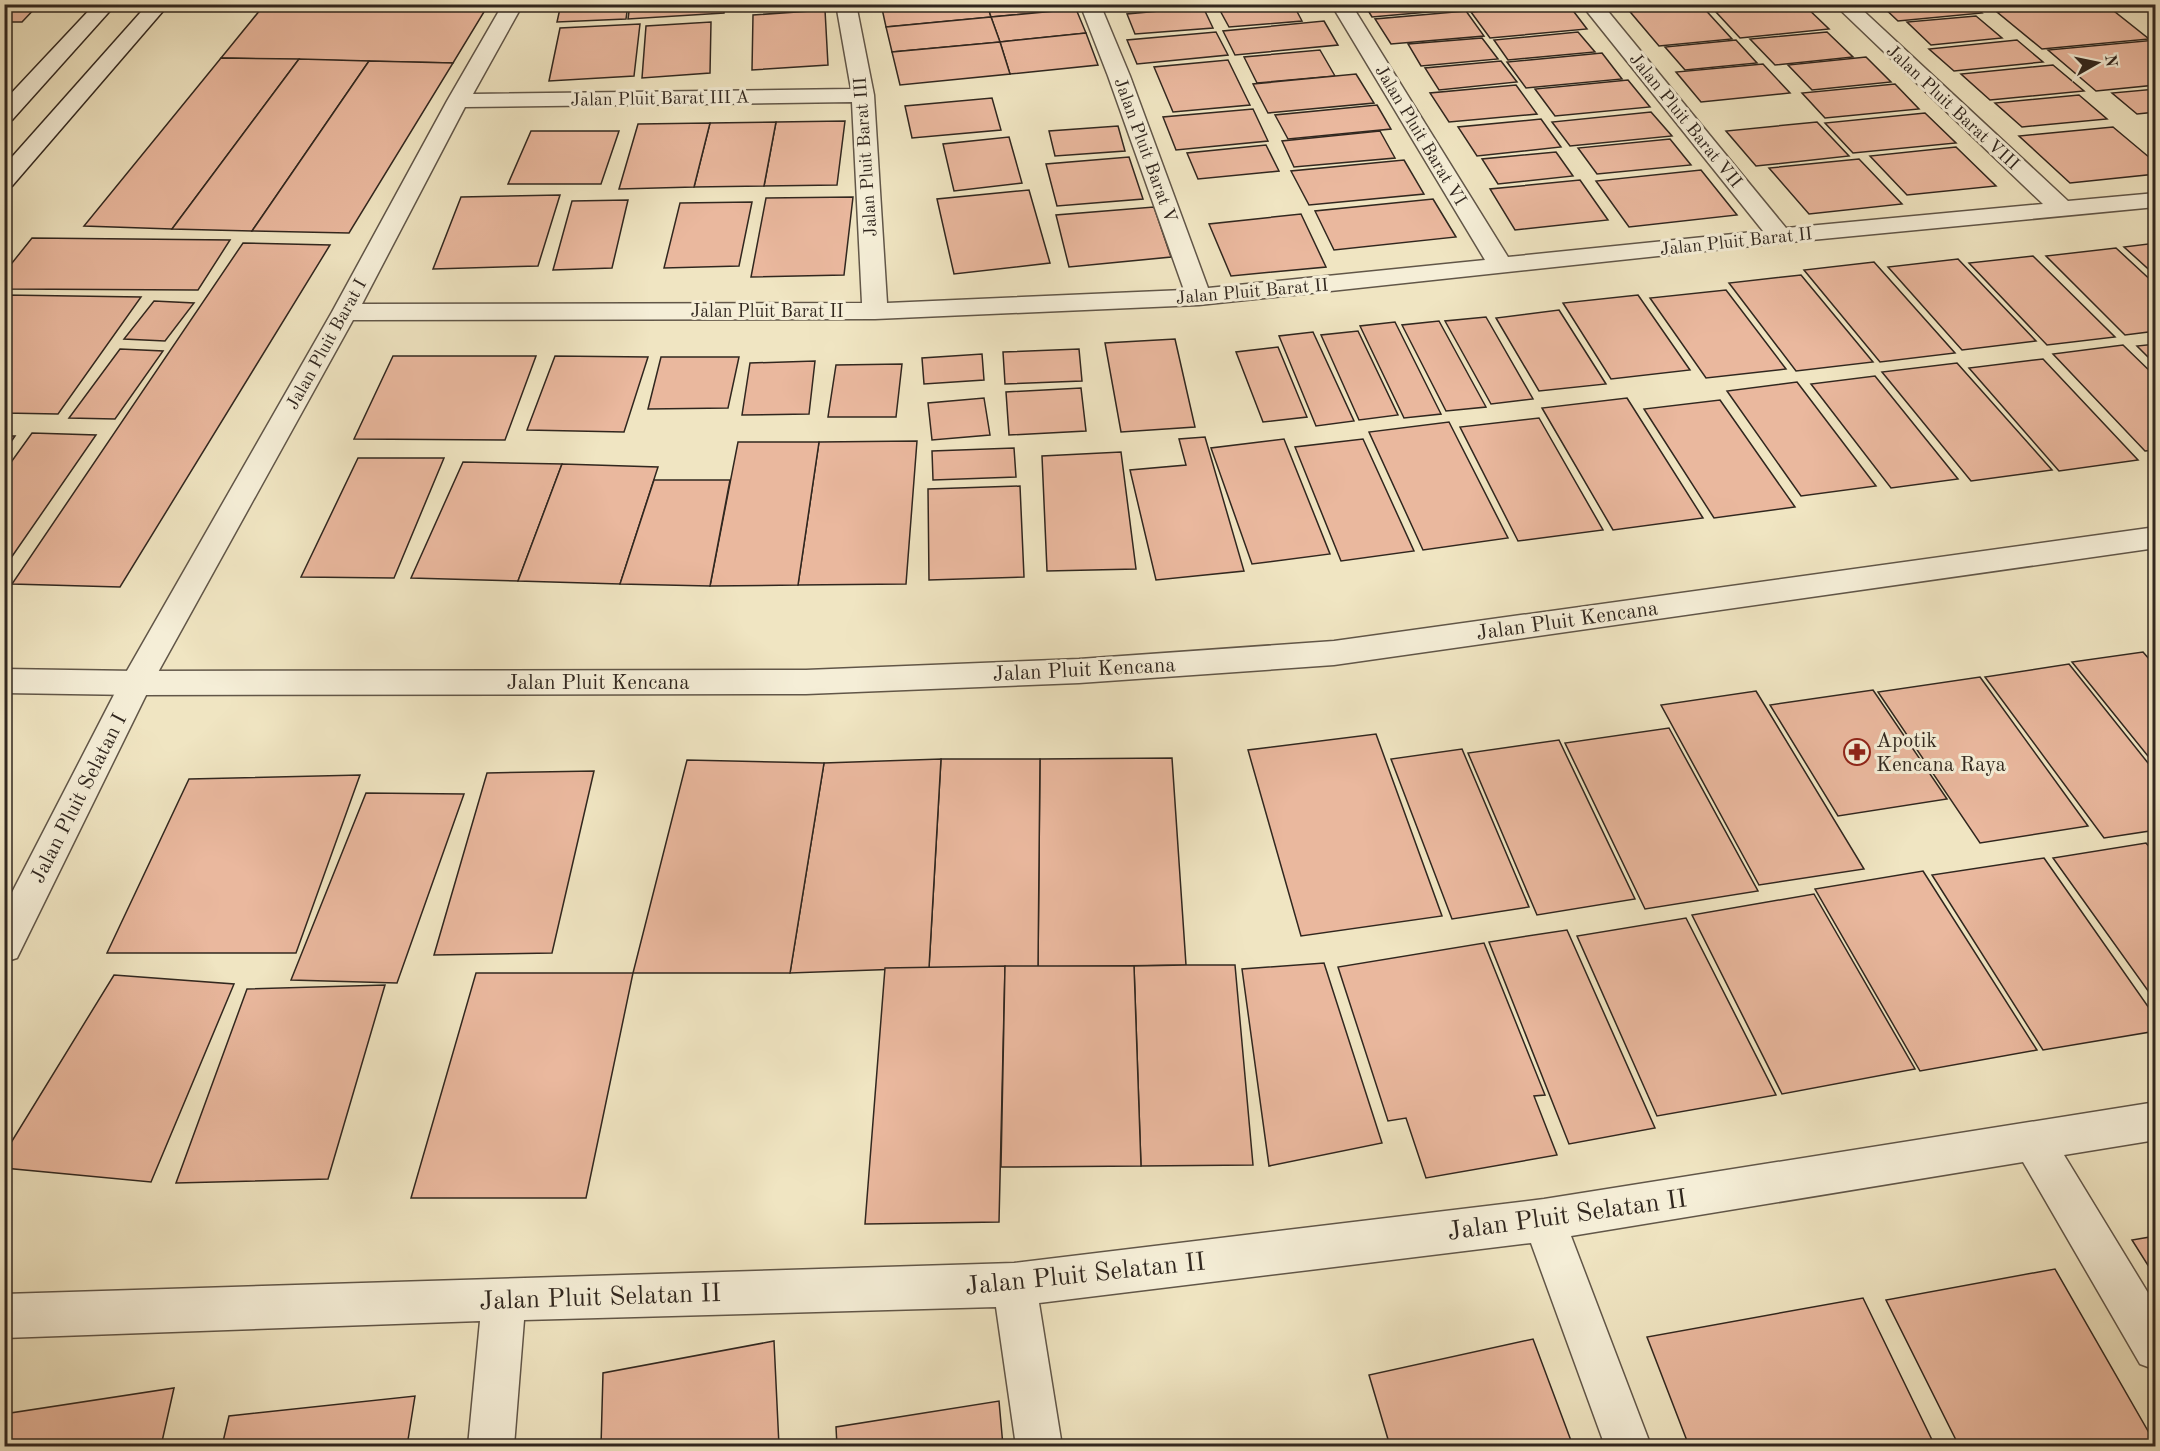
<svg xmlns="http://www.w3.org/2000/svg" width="2160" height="1451" font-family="'Old Standard TT',serif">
  <rect width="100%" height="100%" fill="#f0e5c2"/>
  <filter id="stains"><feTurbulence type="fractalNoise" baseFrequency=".00333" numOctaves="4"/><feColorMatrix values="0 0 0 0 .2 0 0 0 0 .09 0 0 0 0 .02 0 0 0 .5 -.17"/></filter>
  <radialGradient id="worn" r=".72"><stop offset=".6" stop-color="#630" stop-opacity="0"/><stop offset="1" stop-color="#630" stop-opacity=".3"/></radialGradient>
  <g fill="#eab89e" stroke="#31271f" stroke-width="1.5">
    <path d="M4,4H39L22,22H4Z"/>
    <path d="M265,4H360L487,7L453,63L221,58Z"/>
    <path d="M561,4H628L626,19L557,22Z"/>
    <path d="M630,4H724V13L628,19Z"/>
    <path d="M881,4H987L991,17L886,27Z"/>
    <path d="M987,4H1074L1076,9L991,17Z"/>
    <path d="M1115,4H1193L1117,11Z"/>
    <path d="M1293,4L1302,21L1229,27L1217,5Z"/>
    <path d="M1364,4H1459L1462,9L1372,17Z"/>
    <path d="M1551,4H1568L1587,29L1490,38L1471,12Z"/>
    <path d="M1654,4H1700L1732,39L1659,46L1626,7Z"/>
    <path d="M1713,4H1773L1718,10Z"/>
    <path d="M1803,4L1829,29L1740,38L1716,12Z"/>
    <path d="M1880,4H1972L1982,13L1898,21Z"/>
    <path d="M1986,4H2054L1993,10Z"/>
    <path d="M2072,4H2105L2149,39L2042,49L1997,12Z"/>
    <path d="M1203,7L1213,28L1135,34L1127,14Z"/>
    <path d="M1076,9L1086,33L1000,42L991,17Z"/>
    <path d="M825,10L828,65L752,70L753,15Z"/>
    <path d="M1466,11L1484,36L1391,44L1375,19Z"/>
    <path d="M1976,16L2002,38L1931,45L1907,22Z"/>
    <path d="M991,17L1000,42L892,52L886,27Z"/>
    <path d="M1324,21L1338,45L1235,55L1223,31Z"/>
    <path d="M711,22L710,73L642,78L646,26Z"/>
    <path d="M640,24L634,76L549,81L560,28Z"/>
    <path d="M1216,32L1228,55L1137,64L1127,40Z"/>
    <path d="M1578,32L1595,52L1508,60L1494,40Z"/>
    <path d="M1827,32L1853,57L1775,65L1750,39Z"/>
    <path d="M1086,33L1098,65L1010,74L1000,42Z"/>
    <path d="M1482,38L1498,59L1421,66L1408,44Z"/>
    <path d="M1736,40L1757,63L1685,70L1665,47Z"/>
    <path d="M2017,40L2043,62L1954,71L1929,49Z"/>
    <path d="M2156,40V85L2096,91L2048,50Z"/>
    <path d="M1000,42L1010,74L900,85L892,52Z"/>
    <path d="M1320,50L1335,76L1257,83L1244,57Z"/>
    <path d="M1602,53L1622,79L1526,88L1507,62Z"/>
    <path d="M1866,57L1891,82L1812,90L1788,65Z"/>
    <path d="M221,58L299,59L172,229L84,226Z"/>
    <path d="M299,59L369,61L252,231L172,229Z"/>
    <path d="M1228,60L1250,105L1173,112L1154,67Z"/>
    <path d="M369,61L453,63L349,233L252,231Z"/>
    <path d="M1501,61L1517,82L1439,90L1425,68Z"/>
    <path d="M1763,64L1790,93L1701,102L1676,72Z"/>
    <path d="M2053,65L2084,91L1990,100L1961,74Z"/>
    <path d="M1356,74L1374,103L1268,113L1253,84Z"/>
    <path d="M1628,80L1650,107L1555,116L1535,89Z"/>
    <path d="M1895,84L1919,109L1825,118L1802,93Z"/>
    <path d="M1516,85L1537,114L1449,122L1430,93Z"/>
    <path d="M2156,89V112L2137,114L2112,93Z"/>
    <path d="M2079,95L2107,119L2022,127L1995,103Z"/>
    <path d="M992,98L1001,130L912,138L905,106Z"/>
    <path d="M1377,105L1391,129L1288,139L1275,115Z"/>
    <path d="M1253,109L1268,141L1176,150L1163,117Z"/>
    <path d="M1651,112L1672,136L1570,146L1552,122Z"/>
    <path d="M1925,113L1956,143L1853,153L1825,123Z"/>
    <path d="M1541,119L1561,147L1477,156L1458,127Z"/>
    <path d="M845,121L837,185L764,186L776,122Z"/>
    <path d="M776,122L764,186L694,187L710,123Z"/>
    <path d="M1817,122L1849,156L1756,166L1726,131Z"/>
    <path d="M710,123L694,187L619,189L638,124Z"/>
    <path d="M1118,126L1125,151L1055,156L1049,131Z"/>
    <path d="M2113,127L2156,163V174L2070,183L2019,136Z"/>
    <path d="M531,131H619L601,184H508Z"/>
    <path d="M1380,131L1395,158L1294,167L1282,141Z"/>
    <path d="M1009,137L1022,183L954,191L943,144Z"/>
    <path d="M1670,139L1691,165L1597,174L1578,148Z"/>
    <path d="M1266,145L1279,171L1198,179L1187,153Z"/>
    <path d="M1956,147L1996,186L1907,195L1870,156Z"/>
    <path d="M1556,152L1573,176L1498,184L1482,159Z"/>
    <path d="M1129,157L1143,199L1057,206L1046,164Z"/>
    <path d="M1859,159L1902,204L1809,214L1769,168Z"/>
    <path d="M1404,160L1424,194L1309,205L1291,171Z"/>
    <path d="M1701,170L1737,215L1629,227L1596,181Z"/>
    <path d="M1580,180L1608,220L1515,230L1490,189Z"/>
    <path d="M1029,190L1050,263L954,274L937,199Z"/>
    <path d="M560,195L538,266L433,269L461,197Z"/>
    <path d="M853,197L844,275L751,277L766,198Z"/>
    <path d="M1433,199L1456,237L1334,250L1315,211Z"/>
    <path d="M628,200L612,268L553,270L572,201Z"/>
    <path d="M752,202L739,266L664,268L680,203Z"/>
    <path d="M1154,207L1171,257L1069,267L1056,215Z"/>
    <path d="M1301,214L1326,267L1231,276L1209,224Z"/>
    <path d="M32,238L230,240L198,290L4,289V273Z"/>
    <path d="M243,243L330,245L120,587L12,584Z"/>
    <path d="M2156,243V276L2124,247Z"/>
    <path d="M2116,248L2156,285V331L2125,335L2046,256Z"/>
    <path d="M2033,256L2115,337L2047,345L1969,263Z"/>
    <path d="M1958,259L2036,341L1962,350L1888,267Z"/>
    <path d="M1874,262L1955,353L1880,362L1804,270Z"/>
    <path d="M1801,275L1873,362L1796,371L1729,283Z"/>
    <path d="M1726,290L1786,369L1706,378L1650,298Z"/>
    <path d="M4,295L141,297L58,414L4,413Z"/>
    <path d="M1638,295L1690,370L1611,379L1563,303Z"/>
    <path d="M154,301L194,303L165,341L124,339Z"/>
    <path d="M1559,310L1606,384L1539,391L1496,318Z"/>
    <path d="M1486,317L1533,399L1491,404L1445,321Z"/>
    <path d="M1439,321L1486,407L1446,411L1402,325Z"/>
    <path d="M1395,322L1441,414L1404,418L1360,326Z"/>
    <path d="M1358,331L1398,415L1359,420L1321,335Z"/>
    <path d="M1313,332L1354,421L1316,426L1279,336Z"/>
    <path d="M1175,339L1195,427L1121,432L1105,343Z"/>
    <path d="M2156,344V365L2137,346Z"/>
    <path d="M2123,345L2156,377V450L2145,451L2053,354Z"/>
    <path d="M1278,347L1307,417L1263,422L1236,352Z"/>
    <path d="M120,349L163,351L115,419L69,418Z"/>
    <path d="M1079,349L1082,381L1005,384L1003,352Z"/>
    <path d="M982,354L984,380L924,384L922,358Z"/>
    <path d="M393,356H536L505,440L354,439Z"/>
    <path d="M555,356L648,357L624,432L527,430Z"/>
    <path d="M661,357H739L728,408L648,409Z"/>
    <path d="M2043,359L2138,460L2059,471L1969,368Z"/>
    <path d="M815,361L809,414L742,415L750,363Z"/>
    <path d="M1957,363L2052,470L1971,481L1882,372Z"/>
    <path d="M902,364L896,417H828L836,365Z"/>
    <path d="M1875,376L1958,479L1891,488L1811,384Z"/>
    <path d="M1797,382L1876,486L1801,496L1727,391Z"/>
    <path d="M1081,388L1086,431L1009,435L1006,392Z"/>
    <path d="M984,398L990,435L932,440L928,403Z"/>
    <path d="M1627,398L1703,518L1613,530L1542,408Z"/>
    <path d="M1720,400L1795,507L1714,518L1644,409Z"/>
    <path d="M1539,418L1603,530L1518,541L1460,427Z"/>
    <path d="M1449,422L1508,538L1423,550L1369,432Z"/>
    <path d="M32,433L96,435L4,568V472Z"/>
    <path d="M4,436H15L4,452Z"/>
    <path d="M1205,437L1244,571L1156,580L1130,470L1186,465L1179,439Z"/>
    <path d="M1284,439L1330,554L1252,564L1211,448Z"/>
    <path d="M1363,439L1414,551L1341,561L1295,447Z"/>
    <path d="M917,441L906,584L798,585L819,442Z"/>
    <path d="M738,442H819L798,585L710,586Z"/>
    <path d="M1014,448L1016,477L933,480L932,451Z"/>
    <path d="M1121,452L1136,569L1047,571L1042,456Z"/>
    <path d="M358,458H444L394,578L301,577Z"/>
    <path d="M463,462L562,464L518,581L411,578Z"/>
    <path d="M562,464L658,467L620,584L518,581Z"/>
    <path d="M654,480H730L710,586L620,584Z"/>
    <path d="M1020,486L1024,577L929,580L928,489Z"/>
    <path d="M2143,652L2156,667V766L2072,662Z"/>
    <path d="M2069,664L2156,773V830L2104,838L1985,677Z"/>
    <path d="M1980,677L2088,826L1980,843L1878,692Z"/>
    <path d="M1873,690L1947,799L1838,816L1770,705Z"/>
    <path d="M1756,691L1864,869L1759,885L1661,705Z"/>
    <path d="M1669,728L1758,891L1645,909L1565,743Z"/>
    <path d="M1376,734L1442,916L1301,936L1248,750Z"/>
    <path d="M1559,740L1635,899L1537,915L1468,753Z"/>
    <path d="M1462,749L1529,907L1452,919L1391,759Z"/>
    <path d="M1172,758L1186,965L1038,967L1040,759Z"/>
    <path d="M941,759H1040L1038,967L929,968Z"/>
    <path d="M941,759L929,968L790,973L824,763Z"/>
    <path d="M687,760L824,763L790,973H633Z"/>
    <path d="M594,771L552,953L434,955L487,773Z"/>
    <path d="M360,775L296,953H107L189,779Z"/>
    <path d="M366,793L464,794L397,983L291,980Z"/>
    <path d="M2146,843L2156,855V1002L2053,858Z"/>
    <path d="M2044,858L2156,1018V1031L2043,1050L1932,875Z"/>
    <path d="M1923,871L2037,1050L1920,1071L1815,889Z"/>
    <path d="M1814,894L1915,1069L1782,1094L1692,915Z"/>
    <path d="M1686,918L1776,1095L1657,1116L1577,936Z"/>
    <path d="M1567,930L1655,1128L1569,1144L1489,942Z"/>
    <path d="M1484,943L1545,1095L1534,1096L1557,1155L1426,1178L1406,1118L1388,1121L1338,967Z"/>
    <path d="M1324,963L1382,1143L1269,1166L1242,969Z"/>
    <path d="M1186,965H1235L1253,1165L1141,1166L1134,966Z"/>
    <path d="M1005,966L999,1222L865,1224L885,968Z"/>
    <path d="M1005,966H1134L1141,1166L1001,1167Z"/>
    <path d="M476,973H633L586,1198H411Z"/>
    <path d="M114,975L234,984L151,1182L4,1168V1154Z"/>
    <path d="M385,985L328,1179L176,1183L247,989Z"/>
    <path d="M2156,1236V1278L2132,1240Z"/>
    <path d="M2055,1269L2156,1445V1446H1959L1886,1300Z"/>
    <path d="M1863,1298L1935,1446H1689L1647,1337Z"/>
    <path d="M1533,1339L1573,1446H1390L1369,1375Z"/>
    <path d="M774,1341L779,1446H601L603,1373Z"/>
    <path d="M174,1388L161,1446H4V1414Z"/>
    <path d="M415,1396L407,1446H222L229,1416Z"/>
    <path d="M999,1401L1003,1446H837L836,1427Z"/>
  </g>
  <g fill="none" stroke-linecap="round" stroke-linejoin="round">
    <defs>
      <g id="minor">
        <path d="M503,4H523L473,94L851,89L836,4H856L874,95L887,303L1184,290L1108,76L1080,4H1100L1130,76L1208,288L1485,260L1331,4H1351L1508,257L1763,231L1581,4H1602L1786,228L2043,204L1834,4H1856L2068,201L2156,193V207L1780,243L1199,305L875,319L353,320L151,685L17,958L4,962V908L120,683L332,312L447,101ZM852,102L862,303L362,304L465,107Z"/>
        <path d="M2156,1102V1140L2064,1155L2156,1306V1370L2140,1364L2023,1162L1571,1236L1651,1446H1605L1531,1243L1039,1303L1062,1446H1016L996,1307L524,1320L514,1446H468L480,1321L4,1338V1294L1014,1263L1544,1199Z"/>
      </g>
      <path id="tertiary" d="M2156,527V548L1334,665L1079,683L806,694L136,695L4,693V669L136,671L806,670L1079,659L1334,641Z"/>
      <g id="secondary">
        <path d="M95,4H116L12,120L4,121V101Z"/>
        <path d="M148,4H169L12,186L4,188V166Z"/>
      </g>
    </defs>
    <use href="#minor" stroke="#615648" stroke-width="3"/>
    <use href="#tertiary" stroke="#615648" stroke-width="3"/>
    <use href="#secondary" stroke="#31271f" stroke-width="3"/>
    <use href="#minor" fill="#f5eed7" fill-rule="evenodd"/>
    <use href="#tertiary" fill="#f5eed7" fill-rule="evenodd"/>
    <use href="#secondary" fill="#f5eed7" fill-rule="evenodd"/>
  </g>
  <defs>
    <symbol id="pharmacy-ring" viewBox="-11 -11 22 22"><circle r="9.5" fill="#f5eed7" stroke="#8f2418" stroke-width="1.5"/><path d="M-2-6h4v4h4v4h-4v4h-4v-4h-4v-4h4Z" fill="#8f2418"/></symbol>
  </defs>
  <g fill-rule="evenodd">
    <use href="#pharmacy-ring" x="1842" y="737" width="30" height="30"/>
  </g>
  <g text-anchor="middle" stroke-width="6" stroke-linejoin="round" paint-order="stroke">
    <g font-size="18" fill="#31271f" stroke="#f5eed7">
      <text transform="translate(660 98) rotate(-1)" y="6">Jalan Pluit Barat III A</text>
      <text transform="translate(1953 107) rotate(43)" y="6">Jalan Pluit Barat VIII</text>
      <text transform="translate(1686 120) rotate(51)" y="6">Jalan Pluit Barat VII</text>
      <text transform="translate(1421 135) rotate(59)" y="6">Jalan Pluit Barat VI</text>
      <text transform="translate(1146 150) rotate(70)" y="6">Jalan Pluit Barat V</text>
      <text transform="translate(865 157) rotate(-94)" y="6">Jalan Pluit Barat III</text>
      <text transform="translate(1736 241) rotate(-6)" y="6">Jalan Pluit Barat II</text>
      <text transform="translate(1252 291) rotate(-5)" y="6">Jalan Pluit Barat II</text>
      <text x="767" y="317">Jalan Pluit Barat II</text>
      <text transform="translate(326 344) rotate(-61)" y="6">Jalan Pluit Barat I</text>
    </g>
    <g font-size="21" fill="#31271f" stroke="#f5eed7">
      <text transform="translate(1567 620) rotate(-8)" y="7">Jalan Pluit Kencana</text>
      <text transform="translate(1084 669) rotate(-3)" y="7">Jalan Pluit Kencana</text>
      <text x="598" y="689">Jalan Pluit Kencana</text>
      <text transform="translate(78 798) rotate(-63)" y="7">Jalan Pluit Selatan I</text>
    </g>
    <g font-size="21" fill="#31271f" stroke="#f5eed7" text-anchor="start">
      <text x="1876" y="747">Apotik<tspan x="1876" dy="24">Kencana Raya</tspan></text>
    </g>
    <g font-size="26" fill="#31271f" stroke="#f5eed7">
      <text transform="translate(1567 1214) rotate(-8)" y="9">Jalan Pluit Selatan II</text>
      <text transform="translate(1085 1273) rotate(-6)" y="9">Jalan Pluit Selatan II</text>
      <text transform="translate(600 1296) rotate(-2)" y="9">Jalan Pluit Selatan II</text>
    </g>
  </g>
  <rect width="2160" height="1451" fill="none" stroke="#f0e5c2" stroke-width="24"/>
  <rect x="6" y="6" width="2148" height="1439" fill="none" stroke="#31271f" stroke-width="3"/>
  <rect x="12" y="12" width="2136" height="1427" fill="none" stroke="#31271f" stroke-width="1.5"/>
  <g transform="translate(2097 63) rotate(81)" stroke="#f5eed7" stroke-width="4.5" paint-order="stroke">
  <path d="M0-4.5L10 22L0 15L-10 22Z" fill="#31271f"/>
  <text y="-9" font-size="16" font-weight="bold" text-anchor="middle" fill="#31271f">N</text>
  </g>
  <rect width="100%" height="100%" filter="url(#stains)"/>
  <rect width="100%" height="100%" fill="url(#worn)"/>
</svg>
